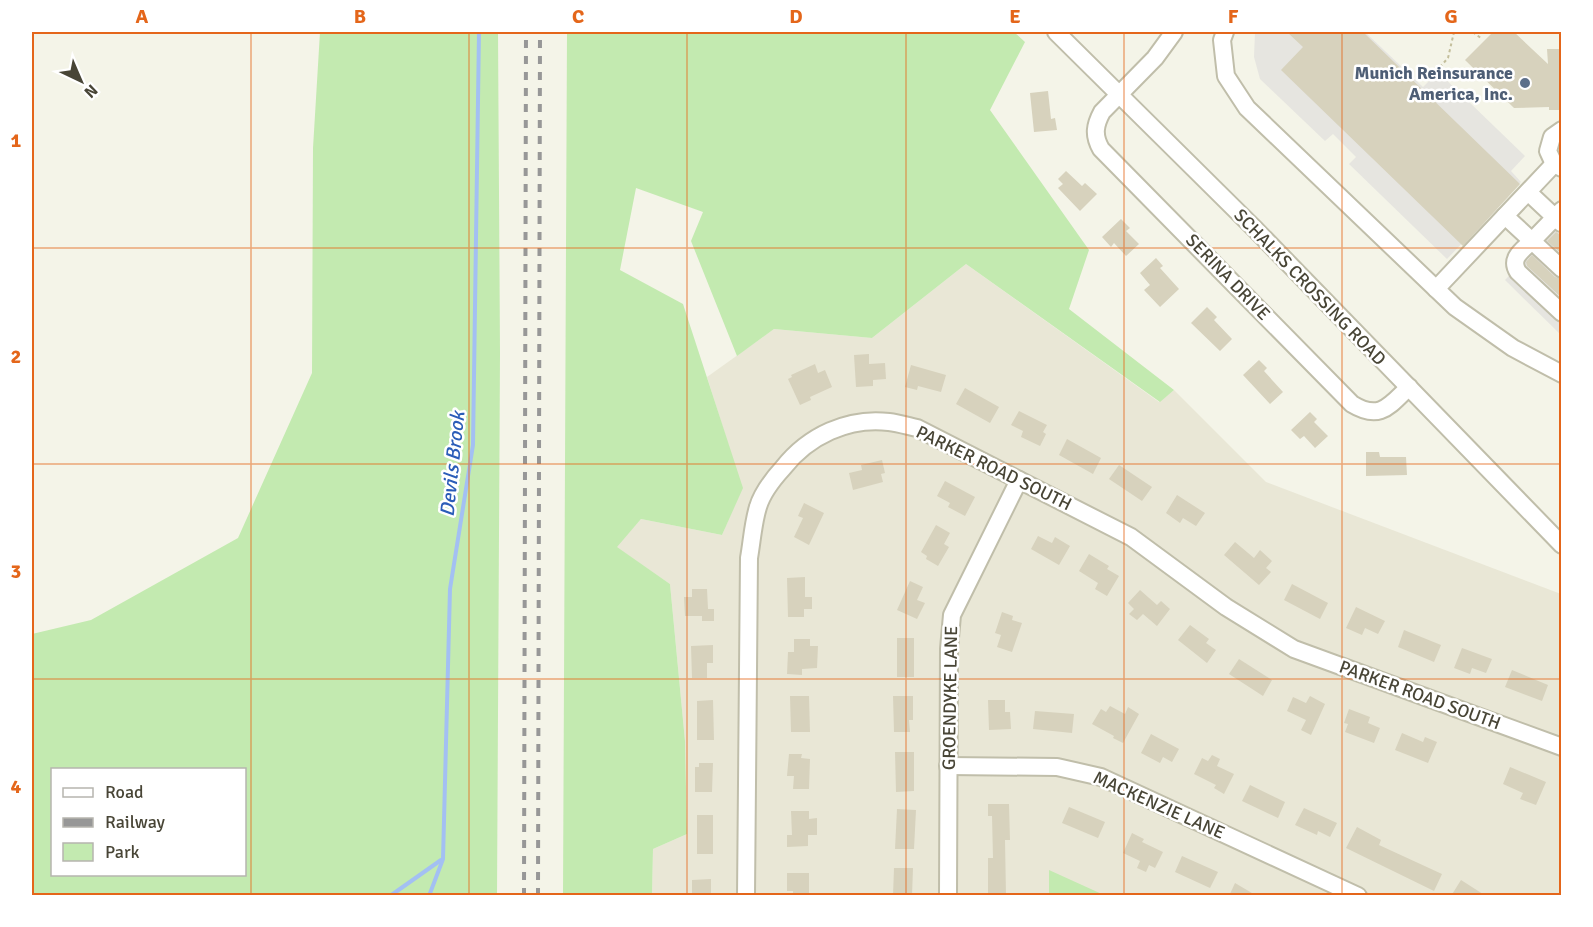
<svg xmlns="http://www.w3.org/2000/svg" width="1593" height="927" font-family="Signika,sans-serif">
  <rect width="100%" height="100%" fill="#f4f4e8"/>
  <path fill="#e9e7d6" d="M966,264L1159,402L1174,390L1266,482L1561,594V895H652L653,849L687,834L685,741L670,584L616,547L641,519L722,535L742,488L707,377L774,329L872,338Z"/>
  <g fill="#c3eab0" fill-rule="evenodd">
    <path d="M320,32H498L500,353L497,895H32V634L91,620L238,538L312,373L313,148ZM52,770H244V874H52Z"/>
    <path d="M567,32H1014L1025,42L990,110L1089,250L1069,309L1174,390L1160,402L966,264L872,338L774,329L737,356L691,241L703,212L636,188L620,270L683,304L743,488L722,535L641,519L617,547L670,584L685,741L687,834L653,849L652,895H563Z"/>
    <path d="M1049,870L1104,895H1049Z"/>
  </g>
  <g fill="#e6e5e0">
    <path d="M1255,32H1365L1423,87L1438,72L1525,156L1511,171L1521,182L1447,259L1349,164L1356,157L1333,134L1325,141L1260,79L1254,57Z"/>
    <path d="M1561,221V335L1505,280Z"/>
  </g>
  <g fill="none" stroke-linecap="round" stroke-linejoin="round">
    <g stroke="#a3c0f3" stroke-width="4">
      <path d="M390,896L441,860"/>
      <path d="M429,896L443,859L450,589L473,445L479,32"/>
    </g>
  </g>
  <g fill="#d7d2bd">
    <path d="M1287,32H1363L1520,184L1463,246L1281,70L1303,47Z"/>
    <path d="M1493,32H1514L1548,64L1547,49H1562V110H1549V107L1514,108L1465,60Z"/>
    <path d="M1048,91L1051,119L1055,118L1057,130L1034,132L1030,93Z"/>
    <path d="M1066,171L1082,186L1085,183L1097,194L1080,211L1058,188L1063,184L1058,179Z"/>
    <path d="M1121,219L1130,228L1126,231L1139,244L1126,256L1114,243L1111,247L1102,237Z"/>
    <path d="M1556,232L1562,236V254L1547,241Z"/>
    <path d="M1532,255L1555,277L1562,279V298L1527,266L1526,262Z"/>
    <path d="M1156,258L1163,266L1160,268L1179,289L1160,307L1144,290L1150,285L1140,273Z"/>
    <path d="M1207,307L1217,317L1214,320L1232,339L1220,351L1191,323Z"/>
    <path d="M869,354V364L885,363L886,379L873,380V386L856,387L854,355Z"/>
    <path d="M1259,360L1267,368L1264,371L1283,392L1270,404L1243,375Z"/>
    <path d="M815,364L818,373L825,370L832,387L810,397L811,400L800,405L788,379L792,377L791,375Z"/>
    <path d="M911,365L946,375L941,392L918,386L917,390L905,387Z"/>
    <path d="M965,388L999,407L990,423L956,404Z"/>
    <path d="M1019,411L1047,425L1043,432L1046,434L1040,446L1021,437L1023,431L1011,425Z"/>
    <path d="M1310,412L1317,419L1314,422L1328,436L1315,448L1304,436L1300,439L1291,430Z"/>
    <path d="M1067,439L1101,458L1093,474L1059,455Z"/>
    <path d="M1366,452H1379L1380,457H1406L1407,475L1366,476Z"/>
    <path d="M882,460L885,473L881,474L883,482L853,490L849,473L862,470L861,465Z"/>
    <path d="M1119,465L1152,487L1142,501L1109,479Z"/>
    <path d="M945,481L975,497L965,516L948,507L950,503L937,496Z"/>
    <path d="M1177,495L1205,513L1196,526L1183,518L1180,523L1166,513Z"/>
    <path d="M804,503L824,513L809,545L794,537L803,518L798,516Z"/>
    <path d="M936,525L950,533L944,544L949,547L938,566L926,559L927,556L921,552Z"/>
    <path d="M1038,536L1052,543L1055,537L1070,546L1059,565L1031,549Z"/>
    <path d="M1235,542L1254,558L1260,550L1272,561L1266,568L1271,572L1259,585L1224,555Z"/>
    <path d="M1089,554L1109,566L1107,569L1119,576L1107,596L1095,589L1098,583L1079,571Z"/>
    <path d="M805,577V597H812V609H804V617H788L787,578Z"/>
    <path d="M910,581L923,587L917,600L925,603L917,619L897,610Z"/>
    <path d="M1292,584L1328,603L1320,619L1284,600Z"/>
    <path d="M692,589H707L708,609H714V621H702V616H685L684,597H692Z"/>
    <path d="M1140,590L1157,605L1161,601L1170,609L1157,626L1143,614L1137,620L1129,614L1134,609L1128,603Z"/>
    <path d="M1356,607L1385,621L1378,634L1365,628L1362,635L1346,628Z"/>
    <path d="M1002,612L1013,616L1012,620L1022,623L1012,652L997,647L1001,635L995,633Z"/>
    <path d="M1190,625L1209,639L1206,643L1216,650L1207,663L1178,640Z"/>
    <path d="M1404,630L1441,645L1434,662L1398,647Z"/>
    <rect x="897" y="638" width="17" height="39"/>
    <path d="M794,639H810V646H818L817,668L802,669V675L787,674L788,652H794Z"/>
    <path d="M713,645V663H707V678H692L691,646Z"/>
    <path d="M1462,648L1492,659L1486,673L1472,668L1470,674L1454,668Z"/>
    <path d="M1239,659L1272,680L1263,696L1229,674Z"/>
    <path d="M1512,670L1548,685L1542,701L1505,687Z"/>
    <path d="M790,696H809L810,732H791Z"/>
    <path d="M893,696H913V720H909L910,732H894Z"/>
    <path d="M1310,696L1325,704L1311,735L1301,730L1306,720L1287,711L1293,697L1306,703Z"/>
    <path d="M713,700L714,740H697V701Z"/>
    <path d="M988,700H1005V712H1010L1011,729L989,730Z"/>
    <path d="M1110,706L1125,714L1128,707L1139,714L1123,743L1113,738L1114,736L1092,724L1101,709L1106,712Z"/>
    <path d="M1349,709L1370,717L1368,723L1380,728L1374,743L1345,732L1348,724L1344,723Z"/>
    <path d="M1035,711L1074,714L1072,733L1033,729Z"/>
    <path d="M1402,733L1423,742L1425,737L1437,742L1428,763L1395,750Z"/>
    <path d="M1151,734L1179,749L1172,762L1163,757L1160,763L1141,753Z"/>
    <path d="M895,752H914V791L896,792Z"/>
    <path d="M789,754H802L801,758L810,759L809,789H793L794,776H787Z"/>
    <path d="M1212,755L1220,759L1217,766L1234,774L1224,794L1214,788L1216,785L1194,774L1202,758L1208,761Z"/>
    <path d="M699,763H713L712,792H695V767H699Z"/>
    <path d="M1510,767L1546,782L1536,805L1520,799L1523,793L1503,784Z"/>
    <path d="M1250,785L1285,802L1278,818L1242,801Z"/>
    <path d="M988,804H1009L1010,840H1005L1006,896H988V858H993L992,816H988Z"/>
    <path d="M1069,807L1105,822L1098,838L1062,823Z"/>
    <path d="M1304,808L1337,823L1330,837L1318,831L1317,835L1295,825Z"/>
    <path d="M897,809L916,810L914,849H895Z"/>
    <path d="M791,811H809V819L817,818V835H808V846L787,847V835H792Z"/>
    <rect x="697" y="815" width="16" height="39"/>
    <path d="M1357,827L1381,840L1379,845L1442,874L1434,891L1346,848Z"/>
    <path d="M1132,833L1144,839L1142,842L1163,852L1155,868L1149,865L1146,872L1137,868L1140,861L1123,853Z"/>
    <path d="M1182,856L1218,872L1210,888L1175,872Z"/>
    <path d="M894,868H913L912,896H893Z"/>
    <path d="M787,873H809V896H793V891H787Z"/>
    <path d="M711,879V896H692V880Z"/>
    <path d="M1461,880L1486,896H1451Z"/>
    <path d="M1235,883L1257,896H1229Z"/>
  </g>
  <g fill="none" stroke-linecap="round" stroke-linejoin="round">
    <defs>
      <g id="minor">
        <path d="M1056,32L1255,229L1562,545"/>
        <path d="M1174,32L1155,58L1102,112C1095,125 1093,135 1101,149L1352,404C1380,421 1389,406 1409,387"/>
        <path d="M1225,32L1222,40L1226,76L1247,108L1455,307L1513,348L1562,374"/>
        <path d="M1562,130L1552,137L1548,151L1554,164L1562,168"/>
        <path d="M1528,192L1561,223"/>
        <path d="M1505,216L1532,241L1562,210"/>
        <path d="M1562,269L1532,241C1523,250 1509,258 1518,272L1562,313"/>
        <path d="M1436,289L1554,164"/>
        <path d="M948,766L1057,767L1101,777L1358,896"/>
        <path d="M746,896L749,558C752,541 753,523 758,507C762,493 773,479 783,468C808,436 848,417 889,422C898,423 908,426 917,428L1131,537L1226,607L1294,649L1562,747"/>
        <path d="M948,896L949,649L952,615L1019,480"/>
      </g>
    </defs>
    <use href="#minor" stroke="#c0beaa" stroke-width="20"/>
    <g stroke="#c3be9b" stroke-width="2" stroke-dasharray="3 3" stroke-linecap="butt">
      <path d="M1473,32L1482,39"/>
      <path d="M1440,67L1448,58L1454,32"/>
    </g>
    <use href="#minor" stroke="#fff" stroke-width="16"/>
    <g stroke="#979797" stroke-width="4" stroke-dasharray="8 8" stroke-linecap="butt">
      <path d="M524,896L526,32"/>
      <path d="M538,896L540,32"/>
    </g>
  </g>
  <path fill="none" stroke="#e4661a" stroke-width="1.5" stroke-opacity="0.55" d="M251,32V896M469,32V896M687,32V896M906,32V896M1124,32V896M1342,32V896M32,248H1562M32,464H1562M32,679H1562"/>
  <circle fill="#5c6f8a" stroke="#fff" stroke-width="2" cx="1525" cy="83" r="6"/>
  <g text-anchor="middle" stroke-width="5" stroke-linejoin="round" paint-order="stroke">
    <g font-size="18" font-weight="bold" fill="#4e5e75" stroke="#fff" text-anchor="end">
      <text x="1513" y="79">Munich Reinsurance<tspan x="1513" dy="21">America, Inc.</tspan></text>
    </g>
    <g font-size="18" fill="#484536" stroke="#fff">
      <text transform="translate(1228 277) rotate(46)" y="6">SERINA DRIVE</text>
      <text transform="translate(1310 287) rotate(46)" y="6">SCHALKS CROSSING ROAD</text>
      <text transform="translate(994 468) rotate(26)" y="6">PARKER ROAD SOUTH</text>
      <text transform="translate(1420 695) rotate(20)" y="6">PARKER ROAD SOUTH</text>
      <text transform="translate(950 698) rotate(-89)" y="6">GROENDYKE LANE</text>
      <text transform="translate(1159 805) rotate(24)" y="6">MACKENZIE LANE</text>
    </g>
    <g font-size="20" font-style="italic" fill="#2b5db8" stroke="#fff">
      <text transform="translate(452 464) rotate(-84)" y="7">Devils Brook</text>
    </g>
  </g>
  <rect width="1593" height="927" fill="none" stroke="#ffffff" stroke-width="66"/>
  <rect x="51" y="768" width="195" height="108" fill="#ffffff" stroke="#b6b5af" stroke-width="1.5"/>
  <rect x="63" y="788" width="30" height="9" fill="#ffffff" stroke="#b6b5af" stroke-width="1.5"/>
  <text x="105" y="798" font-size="18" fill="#484536">Road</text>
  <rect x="63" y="818" width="30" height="9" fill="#979797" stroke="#b6b5af" stroke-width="1.5"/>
  <text x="105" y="828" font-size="18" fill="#484536">Railway</text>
  <rect x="63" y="843" width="30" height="18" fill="#c3eab0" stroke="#b6b5af" stroke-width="1.5"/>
  <text x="105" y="858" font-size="18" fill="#484536">Park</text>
  <g transform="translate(81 81) rotate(136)" stroke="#ffffff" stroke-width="4.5" paint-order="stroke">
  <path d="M0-4.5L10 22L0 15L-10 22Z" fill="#484536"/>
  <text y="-9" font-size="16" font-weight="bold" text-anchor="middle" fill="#484536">N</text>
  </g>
  <rect x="33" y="33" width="1527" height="861" fill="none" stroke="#e4661a" stroke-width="2"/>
  <g font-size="20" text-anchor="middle" font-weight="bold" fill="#e4661a">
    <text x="142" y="23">A</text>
    <text x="360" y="23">B</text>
    <text x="578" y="23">C</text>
    <text x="796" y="23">D</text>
    <text x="1015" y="23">E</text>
    <text x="1233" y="23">F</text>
    <text x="1451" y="23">G</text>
    <text x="16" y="147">1</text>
    <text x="16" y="363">2</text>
    <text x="16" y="578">3</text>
    <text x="16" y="793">4</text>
  </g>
</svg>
